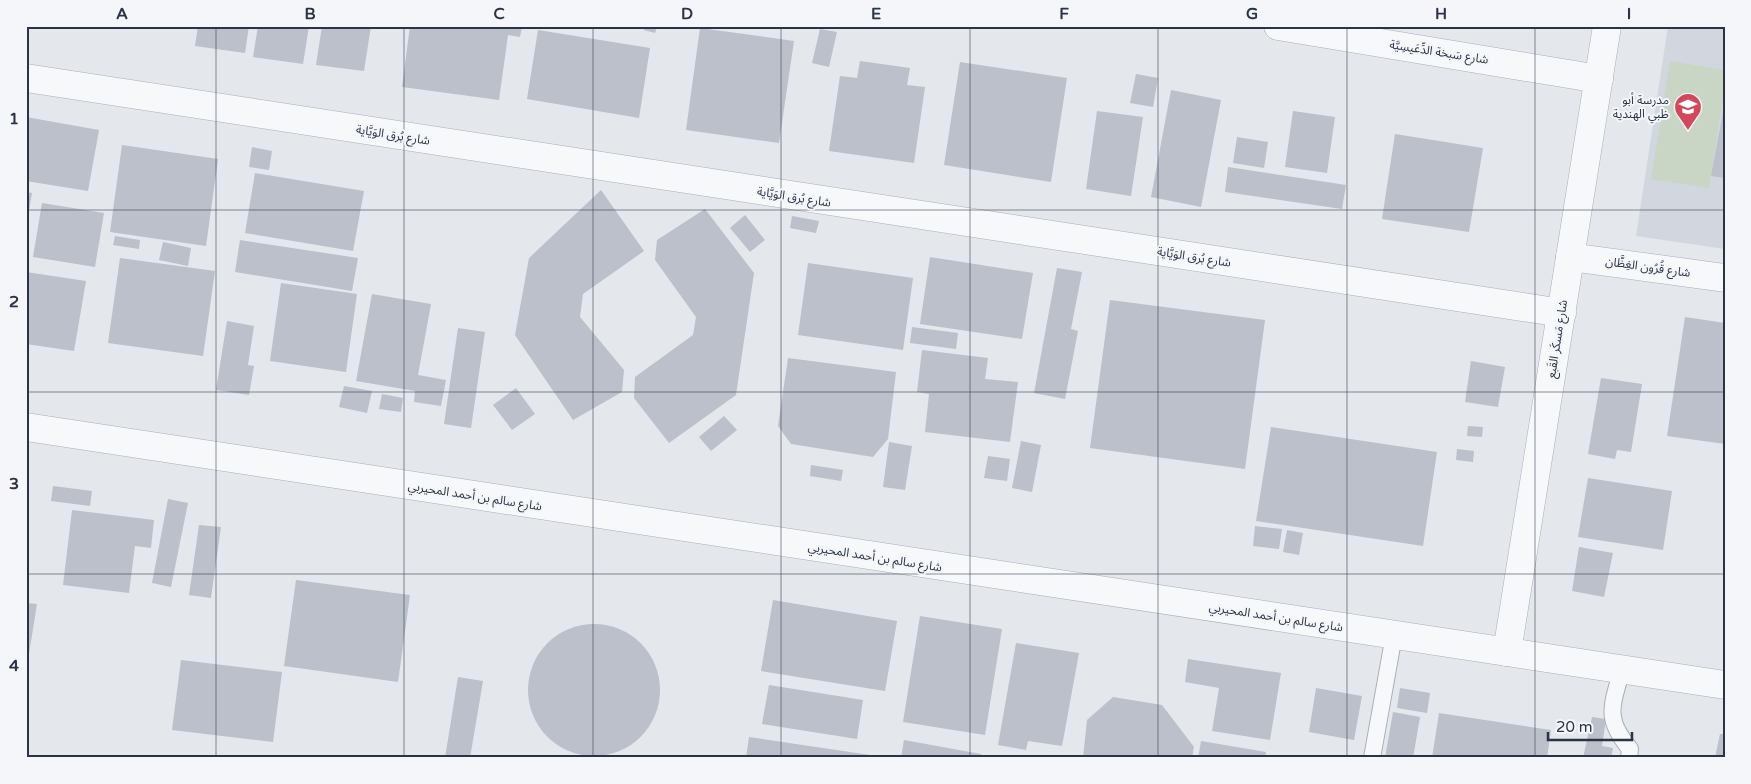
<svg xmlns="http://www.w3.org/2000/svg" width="1751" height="784" font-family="'Varela Round','Noto Sans Arabic',sans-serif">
  <rect width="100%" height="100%" fill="#e4e7ec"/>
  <path fill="#d2d6de" d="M1668,26H1725V249L1636,236Z"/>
  <path fill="#c9d6c5" d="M1670,61L1725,70V85L1709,188L1651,179Z"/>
  <g fill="#bbc0ca">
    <path d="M198,26H249L245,53L195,46Z"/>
    <path d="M258,26H309L303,64L253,57Z"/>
    <path d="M322,26H371L364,71L316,65Z"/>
    <path d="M410,26H522L520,37L508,35L499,100L402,87Z"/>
    <path d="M645,26H657L655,33L644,30Z"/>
    <path d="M700,28L794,41L779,143L686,130Z"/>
    <path d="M820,29L837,32L829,67L812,63Z"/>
    <path d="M538,30L650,48L639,118L527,99Z"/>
    <path d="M860,61L910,68L907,85L925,87L914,163L829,151L840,76L857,78Z"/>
    <path d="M960,62L1067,78L1051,182L944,165Z"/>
    <path d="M1136,74L1158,78L1153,107L1130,103Z"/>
    <path d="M1171,90L1221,100L1201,207L1151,197Z"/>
    <path d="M1724,107H1725V178L1711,176Z"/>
    <path d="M1097,111L1143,117L1131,196L1086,189Z"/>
    <path d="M1293,111L1335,117L1327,173L1285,167Z"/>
    <path d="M26,117L99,130L88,191L26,181Z"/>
    <path d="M1395,134L1483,148L1469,232L1382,219Z"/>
    <path d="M1237,137L1268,142L1264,168L1233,163Z"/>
    <path d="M122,145L218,159L206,246L110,232Z"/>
    <path d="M252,147L272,151L269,170L249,167Z"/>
    <path d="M1228,167L1346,185L1342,209L1225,192Z"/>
    <path d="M255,173L364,191L353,251L245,233Z"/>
    <path d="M601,190L644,251L583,294L580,317L624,370L622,392L573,420L515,335L529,258Z"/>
    <path d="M26,192L32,193L27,223H26Z"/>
    <path d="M42,203L104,213L95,267L33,257Z"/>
    <path d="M705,209L754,273L736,395L669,443L634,398L635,377L693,335L696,317L655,260L657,240Z"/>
    <path d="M745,215L765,240L750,252L730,228Z"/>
    <path d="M792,216L819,221L816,233L790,228Z"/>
    <path d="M115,236L140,240L139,249L113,245Z"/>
    <path d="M240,240L358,258L352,291L235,272Z"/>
    <path d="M163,242L191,248L188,266L159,260Z"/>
    <path d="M930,257L1033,273L1022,339L920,324Z"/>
    <path d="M120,258L215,271L203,356L108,343Z"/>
    <path d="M808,263L913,278L903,350L798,335Z"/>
    <path d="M1057,268L1082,272L1071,329L1078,331L1065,399L1034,393Z"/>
    <path d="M26,272L86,281L74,351L26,344Z"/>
    <path d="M281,283L357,294L346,372L270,361Z"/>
    <path d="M372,294L431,304L418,375L446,380L441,406L414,402L415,391L356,381Z"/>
    <path d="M1110,300L1265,320L1245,469L1090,448Z"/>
    <path d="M1685,317L1725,323V444L1667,436Z"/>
    <path d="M227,321L254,326L248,365L254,366L249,395L216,390Z"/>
    <path d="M912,327L958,333L956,349L910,343Z"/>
    <path d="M458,328L485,332L471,428L444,424Z"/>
    <path d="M922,350L988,358L985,379L1018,382L1010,442L925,432L929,394L917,392Z"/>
    <path d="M788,358L896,372L888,439L873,457L791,444L778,426Z"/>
    <path d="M1471,361L1505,367L1498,407L1465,402Z"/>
    <path d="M1601,378L1642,384L1631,452L1617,450L1615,459L1588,454Z"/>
    <path d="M344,386L372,391L367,413L339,407Z"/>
    <path d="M516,388L535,414L512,430L493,405Z"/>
    <path d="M382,394L403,398L401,412L379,409Z"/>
    <path d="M724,416L737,430L711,451L699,437Z"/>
    <path d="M1468,426L1483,427L1482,437L1467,436Z"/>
    <path d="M1271,427L1437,452L1423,546L1256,521Z"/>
    <path d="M1021,441L1041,445L1032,492L1012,488Z"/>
    <path d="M889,442L912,446L905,490L883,487Z"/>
    <path d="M1457,449L1474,451L1473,462L1456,460Z"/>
    <path d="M988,456L1010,459L1007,481L984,478Z"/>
    <path d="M811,465L843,470L841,481L810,476Z"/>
    <path d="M1588,478L1672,491L1663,550L1578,537Z"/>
    <path d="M53,486L92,491L90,506L51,501Z"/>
    <path d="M168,499L188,503L171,587L152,583Z"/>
    <path d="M72,510L154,520L151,548L135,546L129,593L63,585Z"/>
    <path d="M199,525L221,527L211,598L189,595Z"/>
    <path d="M1255,526L1282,529L1279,549L1253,546Z"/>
    <path d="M1287,530L1303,533L1299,555L1283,552Z"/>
    <path d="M1579,547L1613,553L1604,597L1572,591Z"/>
    <path d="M296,580L410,595L398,682L284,666Z"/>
    <path d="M773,600L897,621L885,691L761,671Z"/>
    <path d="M26,603L37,604L27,666H26Z"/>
    <path d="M920,616L1002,629L985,735L903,722Z"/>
    <circle cx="594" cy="690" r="66"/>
    <path d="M1016,643L1079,653L1062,746L1028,741L1026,750L998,745Z"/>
    <path d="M1188,659L1281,673L1270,740L1212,731L1219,688L1185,682Z"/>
    <path d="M181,660L282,672L273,742L172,730Z"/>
    <path d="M458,677L483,681L470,758H445Z"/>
    <path d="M769,685L863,700L857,739L762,724Z"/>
    <path d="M1316,688L1362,696L1354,740L1309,732Z"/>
    <path d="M1400,688L1430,693L1427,713L1397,708Z"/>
    <path d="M1113,697L1162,705L1194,747L1192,758H1083L1087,720Z"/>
    <path d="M1393,712L1420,717L1413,758H1385Z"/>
    <path d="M1439,713L1551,730L1547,758H1432Z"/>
    <path d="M1592,717L1606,719L1602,746L1613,748L1611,758H1583Z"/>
    <path d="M1720,734H1725V758H1715Z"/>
    <path d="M749,737L877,756L746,758Z"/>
    <path d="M904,740L981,754L980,758H901Z"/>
    <path d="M1201,741L1266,752L1265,758H1198Z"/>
  </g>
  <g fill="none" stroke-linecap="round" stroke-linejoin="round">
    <defs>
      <g id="service">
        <path d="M1622,669C1612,706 1604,718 1630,749L1629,758"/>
        <path d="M1372,758L1394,635"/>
      </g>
      <g id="minor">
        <path d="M1278,26L1599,79"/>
        <path d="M26,78L1562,313"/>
        <path d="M1570,257L1725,278"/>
        <path d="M26,427L1725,685"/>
        <path d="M1507,652L1607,26"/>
      </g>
    </defs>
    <use href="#service" stroke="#a9aeb7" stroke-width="18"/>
    <use href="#minor" stroke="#a9aeb7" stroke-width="29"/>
    <use href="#service" stroke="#f7f8fa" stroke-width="16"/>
    <use href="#minor" stroke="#f7f8fa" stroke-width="28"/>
  </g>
  <path fill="none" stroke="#2b3445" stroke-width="1" stroke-opacity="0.55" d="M216,26V758M404,26V758M593,26V758M781,26V758M970,26V758M1158,26V758M1347,26V758M1535,26V758M26,210H1725M26,392H1725M26,574H1725"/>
  <defs>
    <symbol id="school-pin" viewBox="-11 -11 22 30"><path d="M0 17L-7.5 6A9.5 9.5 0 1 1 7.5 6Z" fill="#d1495b" stroke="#f4f6f9"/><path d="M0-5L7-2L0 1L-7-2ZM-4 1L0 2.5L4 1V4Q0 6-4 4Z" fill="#fff"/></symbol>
  </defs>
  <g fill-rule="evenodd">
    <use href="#school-pin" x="1672" y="91" width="32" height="43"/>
  </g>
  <g text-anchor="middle" stroke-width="4" stroke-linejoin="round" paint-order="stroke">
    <g font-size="12" fill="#2b3445" stroke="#f4f6f9">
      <text transform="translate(1439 52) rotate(9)" y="4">شارع سَبخة الدِّعَيسِيَّة</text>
      <text transform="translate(393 135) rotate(9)" y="4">شارع بُرق الوَيَّاية</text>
      <text transform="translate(794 197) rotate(9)" y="4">شارع بُرق الوَيَّاية</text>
      <text transform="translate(1194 257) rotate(9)" y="4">شارع بُرق الوَيَّاية</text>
      <text transform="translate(1648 267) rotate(8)" y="4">شارع قُرُون الغِظَّان</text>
      <text transform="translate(1557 339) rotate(-81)" y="4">شارع مَسكَر القَبع</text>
      <text transform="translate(475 496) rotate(9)" y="4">شارع سالم بن أحمد المحيربي</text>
      <text transform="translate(875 557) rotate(9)" y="4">شارع سالم بن أحمد المحيربي</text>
      <text transform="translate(1276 617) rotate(9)" y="4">شارع سالم بن أحمد المحيربي</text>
    </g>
    <g font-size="12" fill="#2b3445" stroke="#f4f6f9" text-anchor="end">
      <text x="1669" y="104">مدرسة أبو<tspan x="1669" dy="14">ظبي الهندية</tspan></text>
    </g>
  </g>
  <rect width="1751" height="784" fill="none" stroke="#f4f6f9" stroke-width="55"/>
  <path d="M1548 732v8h84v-8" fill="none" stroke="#2b3445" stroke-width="2.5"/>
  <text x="1556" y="732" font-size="15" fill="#2b3445" stroke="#f4f6f9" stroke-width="4" paint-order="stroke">20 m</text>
  <rect x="28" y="28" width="1696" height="728" fill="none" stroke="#2b3445" stroke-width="2"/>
  <g font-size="16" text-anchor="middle" font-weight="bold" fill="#2b3445">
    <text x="122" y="19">A</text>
    <text x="310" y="19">B</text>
    <text x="499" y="19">C</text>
    <text x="687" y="19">D</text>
    <text x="876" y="19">E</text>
    <text x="1064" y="19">F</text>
    <text x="1252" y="19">G</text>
    <text x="1441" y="19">H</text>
    <text x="1629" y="19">I</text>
    <text x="14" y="124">1</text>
    <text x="14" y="307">2</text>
    <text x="14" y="489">3</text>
    <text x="14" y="671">4</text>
  </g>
</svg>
